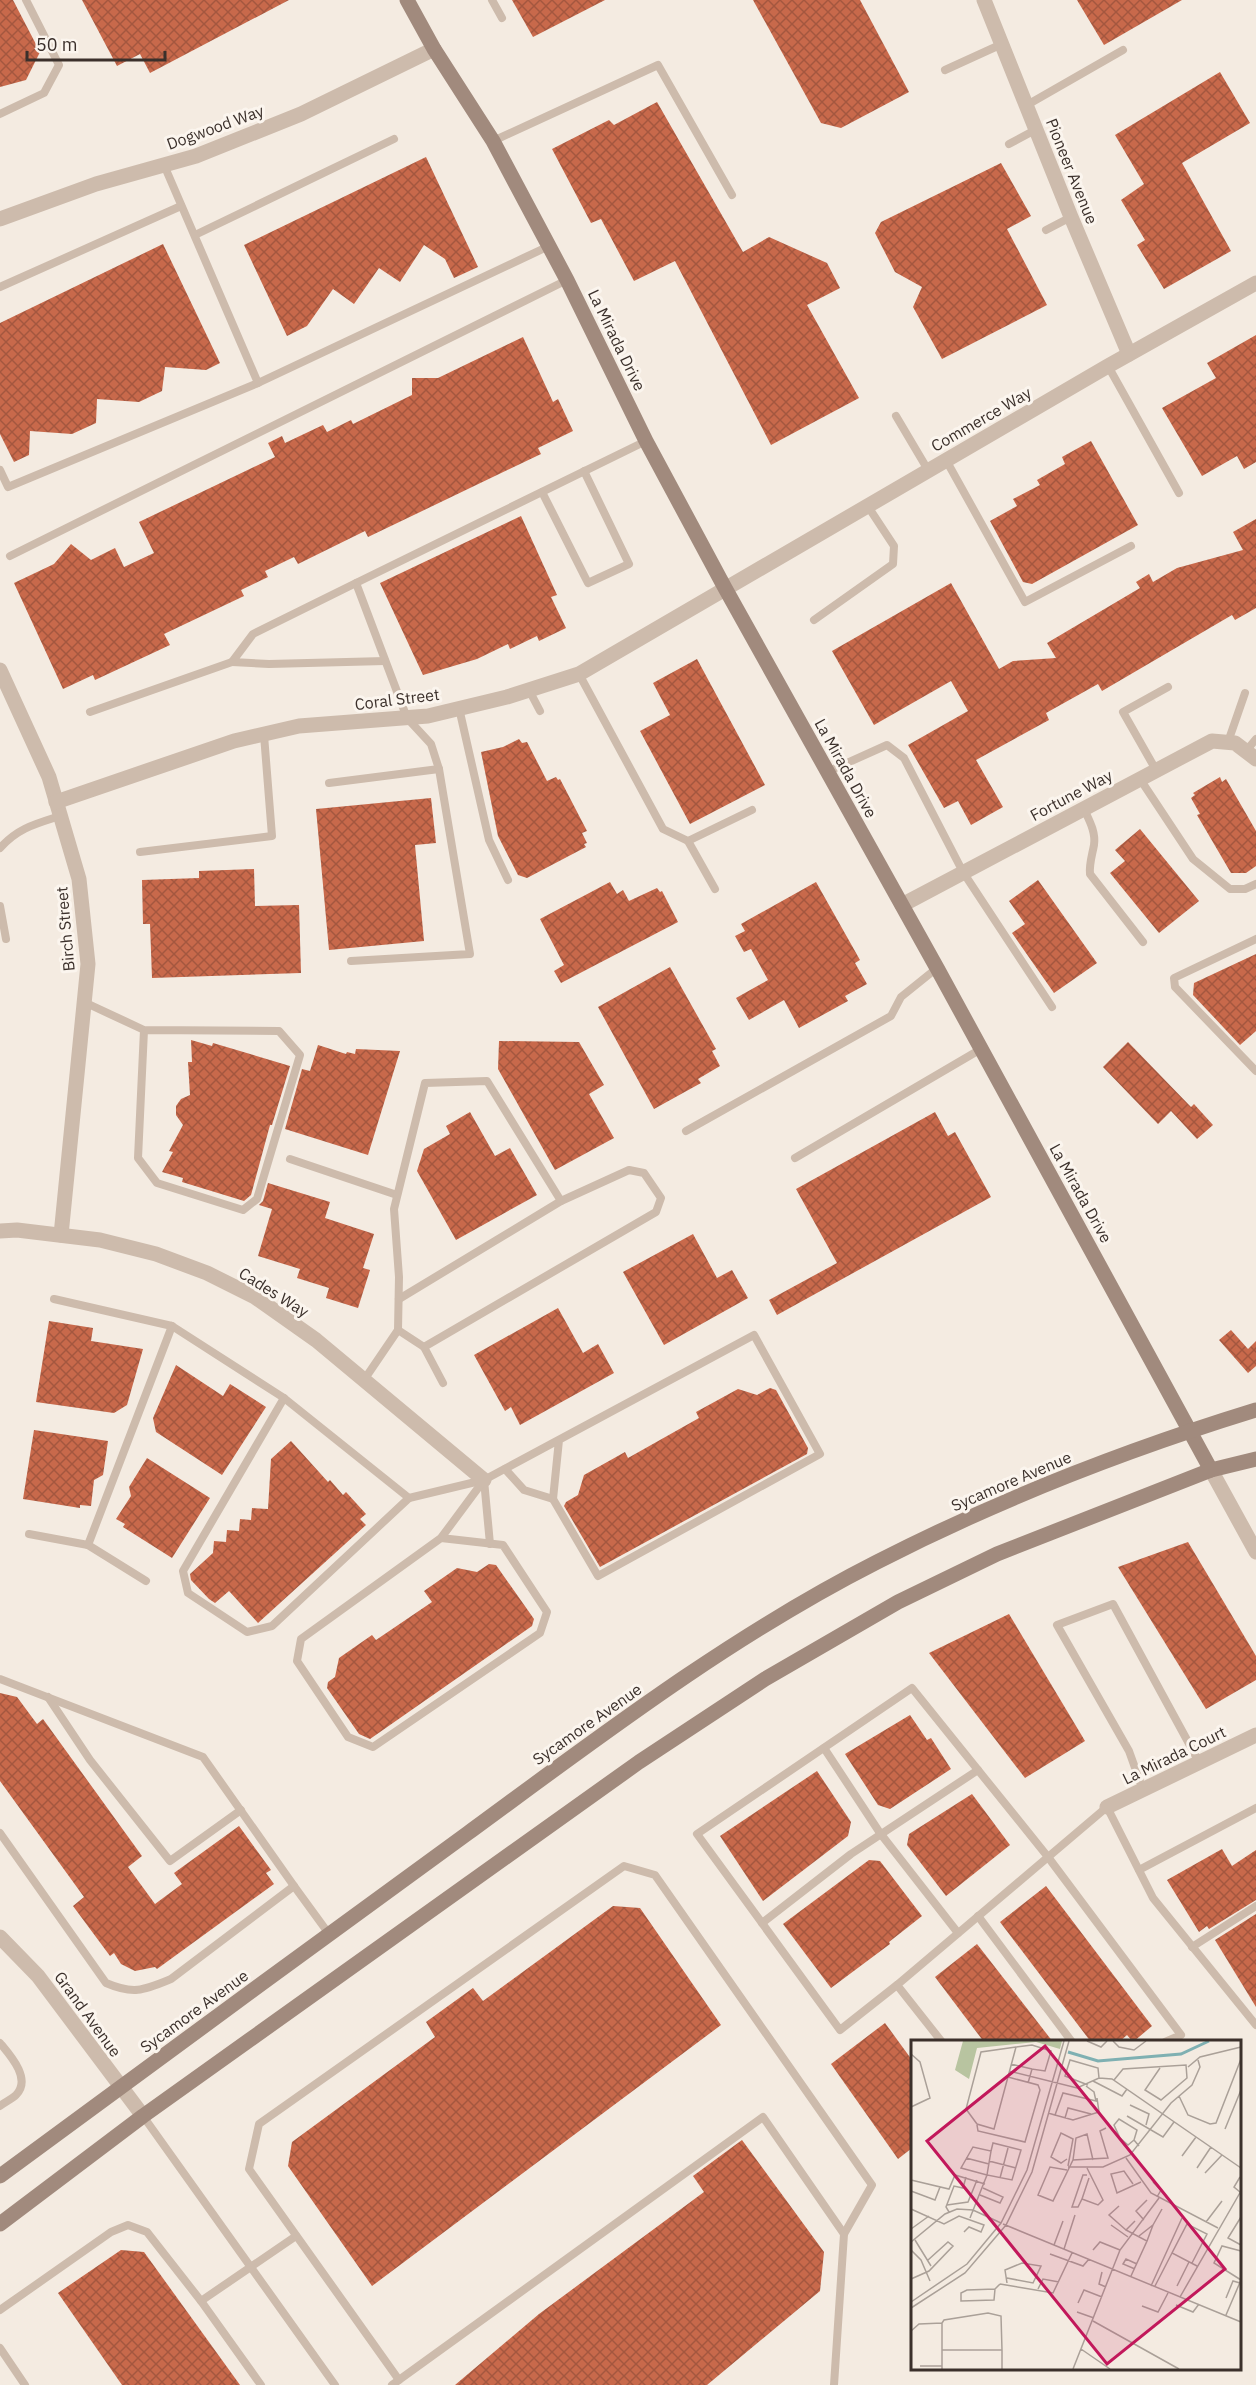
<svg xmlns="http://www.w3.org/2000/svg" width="1256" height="2385" font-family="'IBM Plex Sans',sans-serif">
  <defs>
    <pattern id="building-cross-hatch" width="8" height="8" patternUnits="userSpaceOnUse" patternTransform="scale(1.5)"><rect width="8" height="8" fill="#c8694b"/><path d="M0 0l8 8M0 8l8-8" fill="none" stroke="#a4573f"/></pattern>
  </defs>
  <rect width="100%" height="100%" fill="#f4ebe1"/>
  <g fill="url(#building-cross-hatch)">
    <path d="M0,0H13L40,52L26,80L0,87Z"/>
    <path d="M82,0H289L150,73L140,54L117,66Z"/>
    <path d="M512,0H605L533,37Z"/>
    <path d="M753,0H860L909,92L841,128L821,123Z"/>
    <path d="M1077,0H1182L1104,45Z"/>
    <path d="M1220,72L1250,123L1182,163L1231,251L1164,289L1137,245L1145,240L1121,200L1144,184L1115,135Z"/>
    <path d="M657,102L743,252L769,237L827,263L840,288L807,305L859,398L771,445L675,261L634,281L601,219L591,223L552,149L609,120L614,125Z"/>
    <path d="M426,157L478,267L454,278L445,259L424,245L400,282L379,268L354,304L333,289L307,326L287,336L244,245Z"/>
    <path d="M1001,163L1031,216L1007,229L1047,305L942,359L913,307L922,287L895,272L875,233L881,222Z"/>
    <path d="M163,244L220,363L206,370L165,367L162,391L139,402L97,399L96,423L72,434L30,431L29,455L14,462L0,434V323Z"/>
    <path d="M1256,335V462L1244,469L1237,456L1202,476L1162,408L1216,378L1207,363Z"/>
    <path d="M523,337L553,402L558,399L573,431L538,448L541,454L368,537L365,531L298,564L294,557L265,571L268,577L241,590L244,596L164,634L170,645L95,680L93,675L63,689L14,583L54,564L71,544L91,560L115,548L124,567L154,553L139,522L275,457L268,443L282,436L285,443L323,425L327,432L351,420L353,424L412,395V378H438Z"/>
    <path d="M1091,441L1138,525L1032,584L1023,582L990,521L1017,506L1013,499L1040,485L1037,480L1065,464L1062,457Z"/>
    <path d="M521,516L557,595L551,597L566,628L539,641L537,636L510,649L508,644L477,659L423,675L380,583Z"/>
    <path d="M1256,519V608L1235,620L1232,615L1102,691L1098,684L1046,713L1049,720L976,760L1003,807L971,825L958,801L944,808L908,745L968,711L951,681L874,725L832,651L951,583L999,669L1013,661L1056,658L1047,643L1140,588L1136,582L1149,574L1153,582L1177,568L1243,550L1233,532Z"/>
    <path d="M697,659L765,785L690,824L640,731L670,715L653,683Z"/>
    <path d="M519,739L522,743L527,742L547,781L556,777L558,780L560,779L587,831L582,833L587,843L584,844L586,847L527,878L518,875L498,836L481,752L503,747Z"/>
    <path d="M1220,777L1222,782L1226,779L1256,831V866L1246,873H1231L1197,815L1200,814L1191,798L1195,795L1193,793Z"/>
    <path d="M431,798L436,843L415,845L424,941L329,950L316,809Z"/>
    <path d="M1140,829L1199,901L1159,933L1110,873L1125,861L1115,850Z"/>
    <path d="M254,869L255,906L299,905L301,973L152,978L150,924H143L142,880L199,878V871Z"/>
    <path d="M1038,880L1097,963L1054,993L1012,933L1025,924L1009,901Z"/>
    <path d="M610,882L617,894L623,890L629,901L657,888L660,892L662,891L678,922L561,983L554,971L564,965L540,919Z"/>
    <path d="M816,882L860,960L855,963L867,984L845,996L848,1001L799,1028L784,1000L749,1020L736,998L768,980L751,949L744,952L735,936L745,931L741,924Z"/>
    <path d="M1256,954V1031L1240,1045L1193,995L1194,983Z"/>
    <path d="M670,967L716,1049L712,1051L720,1066L698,1079L701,1083L654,1109L598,1007Z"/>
    <path d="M191,1040L212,1046L213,1043L290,1066L272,1125H270L251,1195L244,1201L182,1182L183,1178L162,1172L173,1152L169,1151L183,1125L176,1115V1106L181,1099L190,1095L188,1062H192Z"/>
    <path d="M499,1041L579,1042L604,1085L589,1094L614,1138L555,1170L498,1069Z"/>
    <path d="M1128,1042L1191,1107L1194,1104L1213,1125L1197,1139L1171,1111L1158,1124L1103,1067Z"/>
    <path d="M318,1045L346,1054L347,1052L355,1054L356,1049L400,1051L368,1155L285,1129L302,1069L310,1071Z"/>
    <path d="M470,1112L495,1156L510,1148L537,1195L456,1240L417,1171L424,1149L450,1134L446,1126Z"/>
    <path d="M935,1112L948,1136L955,1132L991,1197L777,1315L769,1300L837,1263L796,1189Z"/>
    <path d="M268,1183L330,1202L325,1218L374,1234L363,1268L370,1270L358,1308L326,1298L329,1288L297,1278L300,1269L258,1256L272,1209L259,1205L263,1201Z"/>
    <path d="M693,1234L717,1278L732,1270L748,1298L664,1345L623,1272Z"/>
    <path d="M558,1308L583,1353L598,1344L614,1373L520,1425L511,1407L505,1411L474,1355Z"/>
    <path d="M49,1321L93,1328L91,1341L143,1349L127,1405L114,1413L36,1402Z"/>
    <path d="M1231,1330L1248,1349L1256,1341V1366L1248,1373L1219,1340Z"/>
    <path d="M176,1365L223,1396L230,1384L266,1407L222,1475L156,1432L153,1418Z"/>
    <path d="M770,1388L776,1390L808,1448L807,1454L600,1567L564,1506L566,1502L578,1495L584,1475L625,1452L628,1458L699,1418L696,1412L738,1389L757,1395Z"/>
    <path d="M34,1430L108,1441L103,1475L94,1480L91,1506L80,1505V1508L23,1499Z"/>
    <path d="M291,1441L328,1482L330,1480L343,1495L346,1492L366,1514L360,1519L366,1525L258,1623L229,1591L215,1603L209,1599L191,1580L190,1574L213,1553L214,1541L226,1542L227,1530L239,1531L240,1519L251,1520L252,1508L268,1509L271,1459Z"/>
    <path d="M147,1458L210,1498L172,1558L123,1527L125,1524L116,1519L131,1496L129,1487Z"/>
    <path d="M1188,1542L1256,1656V1680L1206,1709L1118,1567Z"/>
    <path d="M489,1564L496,1565L534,1619L532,1626L370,1739L359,1734L327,1688L328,1682L335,1677L339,1658L372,1635L376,1640L432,1602L424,1591L457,1568L477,1572Z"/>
    <path d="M1009,1614L1085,1741L1025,1778L929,1653Z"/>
    <path d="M0,1693L17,1697L37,1724L43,1719L142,1856L128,1867L155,1904L182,1884L174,1873L239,1826L271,1870L266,1873L274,1884L157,1969L155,1967L135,1971L121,1964L114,1953L110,1956L73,1906L84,1897L0,1781Z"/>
    <path d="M910,1715L927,1740L931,1738L951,1769L890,1809L878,1805L845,1754Z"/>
    <path d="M817,1771L851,1822L848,1836L763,1901L720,1836Z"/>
    <path d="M972,1794L1010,1845L946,1896L907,1845L909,1834Z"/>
    <path d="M1222,1849L1232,1866L1256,1850V1900L1209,1929L1207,1926L1199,1932L1167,1880Z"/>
    <path d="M869,1860L880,1861L922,1916L889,1942L890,1944L831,1988L783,1924Z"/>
    <path d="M1046,1886L1152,2026L1133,2042L1127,2035L1119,2042H1091L1000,1922Z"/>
    <path d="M613,1906L640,1908L721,2025L372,2286L288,2166L292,2142L435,2037L426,2022L473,1988L483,2001Z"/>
    <path d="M1256,1914V2007L1215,1940Z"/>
    <path d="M977,1944L1053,2042H984L935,1977Z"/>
    <path d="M885,2023L912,2060V2148L898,2159L831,2064Z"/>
    <path d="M742,2140L824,2252L820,2291L707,2385H455L539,2314L704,2192L693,2176Z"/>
    <path d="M121,2250L144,2252L240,2385H122L58,2293Z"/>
  </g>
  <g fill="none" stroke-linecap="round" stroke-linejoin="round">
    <g stroke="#cdbbac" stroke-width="8">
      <path d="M492,0L502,18"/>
      <path d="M945,70L1002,44"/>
      <path d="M1027,105L1123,50"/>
      <path d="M0,114L44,93L59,65L26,0"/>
      <path d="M493,141L658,65L732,195"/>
      <path d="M1009,144L1037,129"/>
      <path d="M1046,230L1071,217"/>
      <path d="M195,235L394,139"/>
      <path d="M0,287L181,206"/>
      <path d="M1108,366L1179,493"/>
      <path d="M258,383L549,246"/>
      <path d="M896,416L928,470"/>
      <path d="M946,460L1025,602L1131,546"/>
      <path d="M0,470L8,487L258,383L164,165"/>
      <path d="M542,492L588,583L629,564L584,471"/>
      <path d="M10,556L567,280"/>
      <path d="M356,583L253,634L232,662L269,664L385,661"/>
      <path d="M814,620L893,564L894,546L867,505"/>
      <path d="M579,674L663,829L688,841L752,810"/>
      <path d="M529,690L540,711"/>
      <path d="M459,708L489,840L508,880"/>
      <path d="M90,712L232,662"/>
      <path d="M1228,742L1245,693"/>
      <path d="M1246,751L1256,739"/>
      <path d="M1156,770L1123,712L1168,687"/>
      <path d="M827,772L887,745L904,758L963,872L1052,1007"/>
      <path d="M1140,779L1193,859L1230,889H1245L1256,884"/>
      <path d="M329,783L439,769L431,744L407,718L356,583L646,441"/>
      <path d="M1084,809C1089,820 1096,832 1094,845C1092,856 1089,864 1090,874L1143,942"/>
      <path d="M688,841L715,889"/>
      <path d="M0,848C18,828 35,824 60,816"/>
      <path d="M140,852L272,836L264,735"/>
      <path d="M0,906L6,939"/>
      <path d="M1256,939L1174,978L1175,987L1256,1071"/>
      <path d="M351,961L470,954L439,769"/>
      <path d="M84,1002L144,1030L279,1031L300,1055L257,1199L243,1210L157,1183L138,1158L144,1030"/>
      <path d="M686,1131L891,1016L901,997L937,968"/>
      <path d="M795,1158L981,1049"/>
      <path d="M290,1159L397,1195"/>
      <path d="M54,1299L172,1326"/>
      <path d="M399,1299L561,1201"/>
      <path d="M424,1347L443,1383"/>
      <path d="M364,1380L398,1330L399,1277L394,1209L425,1083L487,1081L561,1201L629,1170L644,1173L661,1198L656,1212L424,1347L398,1330"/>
      <path d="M284,1398L183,1571L188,1593L247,1632L272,1626L409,1498"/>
      <path d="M505,1469L524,1490L553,1499"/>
      <path d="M484,1480L490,1544"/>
      <path d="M29,1534L88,1545L172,1326L284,1398L409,1498L484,1480L754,1335L820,1454L598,1576L553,1499L559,1440"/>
      <path d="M441,1538L503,1545L547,1612L540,1633L373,1747L348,1737L297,1661L301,1639L441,1538L484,1480"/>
      <path d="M88,1545L146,1581"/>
      <path d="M0,1679L203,1757L294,1886"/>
      <path d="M48,1697L90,1760L170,1861L241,1810"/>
      <path d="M824,1748L880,1833L958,1933"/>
      <path d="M1143,1790L1129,1751L1057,1625L1113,1604L1199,1762"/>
      <path d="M0,1833L106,1983C134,1995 144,1990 171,1979L294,1886L329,1934"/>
      <path d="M1139,1870L1256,1808"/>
      <path d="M978,1916L1072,2042"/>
      <path d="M762,1923L851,1854L978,1770"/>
      <path d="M1192,1947L1256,1906"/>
      <path d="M897,1985L840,2030L697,1834L912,1688L1048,1857L1181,2035L1165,2042"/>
      <path d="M942,2042L897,1985L1107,1807L1153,1898L1256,2025"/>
      <path d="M0,2043C10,2055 32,2079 16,2095C12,2099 5,2102 0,2106"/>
      <path d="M143,2116L335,2385"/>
      <path d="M201,2301L261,2385"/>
      <path d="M0,2310L111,2232L128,2225L147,2232L201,2301L296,2236"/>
      <path d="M0,2348L25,2385"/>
      <path d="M399,2380L249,2169L259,2124L624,1866L655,1875L872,2185L844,2234"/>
      <path d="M392,2385L763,2117L844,2234L834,2385"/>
    </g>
    <g stroke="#cdbbac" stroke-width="15">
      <path d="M984,0L1071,217L1129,354"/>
      <path d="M0,219L96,184L196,156L301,114L434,49"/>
      <path d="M0,670L49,777L79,879L88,964L61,1235"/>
      <path d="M56,802L234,741L299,726L428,716L507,697L579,674L1108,366L1256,283"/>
      <path d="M902,905L1212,741L1235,743L1256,759"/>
      <path d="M0,1231L17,1230L100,1240L156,1254L207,1273L255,1297L316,1340L484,1480"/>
      <path d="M1211,1470L1256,1552"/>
      <path d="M1107,1807L1256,1735"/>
      <path d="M0,1937L38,1976L143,2116"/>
    </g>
    <g stroke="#a18a7d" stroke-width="15">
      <path d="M407,0L434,49L493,141L567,280L646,441L725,588L937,968L1211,1470"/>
      <path d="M0,2176C155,2061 312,1947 468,1833C599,1737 731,1636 877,1562C998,1500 1126,1450 1256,1410"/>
      <path d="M0,2224L143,2116L639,1762L765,1679L898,1602L997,1554L1211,1470L1256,1459"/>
    </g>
  </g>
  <g text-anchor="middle" stroke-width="6" stroke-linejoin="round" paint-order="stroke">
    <g font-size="16" fill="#3b302b" stroke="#fbf5ee">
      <text transform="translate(215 127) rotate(-20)" y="6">Dogwood Way</text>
      <text transform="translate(1072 171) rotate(68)" y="6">Pioneer Avenue</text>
      <text transform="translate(617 340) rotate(64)" y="6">La Mirada Drive</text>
      <text transform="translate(981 419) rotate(-30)" y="6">Commerce Way</text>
      <text transform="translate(397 699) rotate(-7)" y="6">Coral Street</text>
      <text transform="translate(846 768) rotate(61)" y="6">La Mirada Drive</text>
      <text transform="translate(1071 795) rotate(-28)" y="6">Fortune Way</text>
      <text transform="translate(65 929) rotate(-95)" y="6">Birch Street</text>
      <text transform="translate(1081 1193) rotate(61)" y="6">La Mirada Drive</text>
      <text transform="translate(274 1292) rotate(32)" y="6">Cades Way</text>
      <text transform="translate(1011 1481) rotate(-23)" y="6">Sycamore Avenue</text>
      <text transform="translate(587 1724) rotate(-35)" y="6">Sycamore Avenue</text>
      <text transform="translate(1174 1755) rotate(-26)" y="6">La Mirada Court</text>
      <text transform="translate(194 2011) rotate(-36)" y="6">Sycamore Avenue</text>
      <text transform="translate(88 2014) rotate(54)" y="6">Grand Avenue</text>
    </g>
  </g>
  <g transform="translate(911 2040)">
    <rect width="330" height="330" fill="#f4ebe1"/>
    <path d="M52,1H151L149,9L125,2L66,8L58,39L44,30Z" fill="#b8c4a0"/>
    <path fill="none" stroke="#7fb0b2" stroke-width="3" d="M157,12L187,21L270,14L298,1"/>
    <path fill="none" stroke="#aaa098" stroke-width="1.5" d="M176,1L190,7L196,1M202,1L208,7L223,10L235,1M105,7L83,89L66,84L55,69L70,12L105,7L121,5L140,11L134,31L121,29L117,43M0,14L9,22L19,58L0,67M100,24L121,29M277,27L289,17L330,7M98,31L166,48L188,38L201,39L330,128M203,40L212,29L275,25L276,38L250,60L234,50L249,28M182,41L211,56L216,49M177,45L154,36L159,20L187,28L188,38M268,56L277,75L299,84L305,83L330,19M219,65L238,74L235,85M137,73L144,75L152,53L185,61L183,52L175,46M144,75L162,80L188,72L186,58M216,76L252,97L263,82M154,78L157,68L180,74M66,85L67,91L114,102L129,50L127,45L97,37M314,89L330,50M223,100L217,105L209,98L203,85L208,79L226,90L223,100L228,106M271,116L285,97M55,118L78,124M215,118L240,153L307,188M156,119L150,123L140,117L150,93L162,99L157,126M162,120L165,98L176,94L182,120M78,121L105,128M157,127H192L219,115L260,63L281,45L289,27L287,20M176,128L192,160L187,165L171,159L167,167H161L172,135H176M286,128L300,107M156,130L139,127L127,155L142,161L162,120L197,118L189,91L195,88M294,133L311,115M89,138L97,108M0,140L38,149L44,135L74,144M242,142L250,150L246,157M222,144L213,131L200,134L206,153L230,142M0,151L24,160L29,147M329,152L323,147L329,137M69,155L89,163L92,157L72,148M171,159L178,138M36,165L57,162L66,140M208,166L198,175L215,190M0,169L33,184L48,176L73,185L70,192L58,187L53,192M38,172L35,167L43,146L52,148L55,137M330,177L317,198L330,205M59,178L76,135L50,128L62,107L80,111L76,135L101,140L110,110L82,103L80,111M233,180L225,171L236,160M295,182L311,161M92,184L330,282M200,185L217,197M242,185L251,169M0,189L18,176M228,196L242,185L236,201M4,200L20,226M0,202L34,174L46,169L62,170L90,183M143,205L152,181M153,209L164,175M0,210L10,220L19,241M182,210L189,202L209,210M330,211L311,206L303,223L330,240M139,214L172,226L178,219M281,223L296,194L276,184L261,213L286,226M224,229L212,224L215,219L226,224M191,232L188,244L195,247M220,236L236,201L215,190L224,181M0,239L18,231L42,206L37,202L17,220M96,243L94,230L111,223L130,226L122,243L96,238M89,244L142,253L161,213M240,246L271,178M244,246L261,213M266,246L278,222M84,249L83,260L50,261V253L56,250L84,249L89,244M127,249L132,239L148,242M269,257L330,151M315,258L322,241L329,243M0,262L56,224L90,183L116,130L153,1M167,263L173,250L191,257M265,265L282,272L288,264M231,266L247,272L257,253M0,268L54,233L95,185L121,132L158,1M166,272L183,278M315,275L330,240M182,281L268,329M31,283L33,280L77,273L90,276L91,310H31M0,291L8,284L31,283V329M170,309L199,329M9,326H31M91,329V310M162,329L209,210L248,158"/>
    <path fill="#c2185b" fill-opacity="0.15" stroke="#c2185b" stroke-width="3" d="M134,6L314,229L196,324L16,101Z"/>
    <rect width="330" height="330" fill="none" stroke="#3b302b" stroke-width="3"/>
  </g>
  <path d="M27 51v9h138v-9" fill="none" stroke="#3b302b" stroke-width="3"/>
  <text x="36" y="51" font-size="18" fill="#3b302b" stroke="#fbf5ee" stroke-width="4.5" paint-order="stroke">50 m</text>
</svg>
